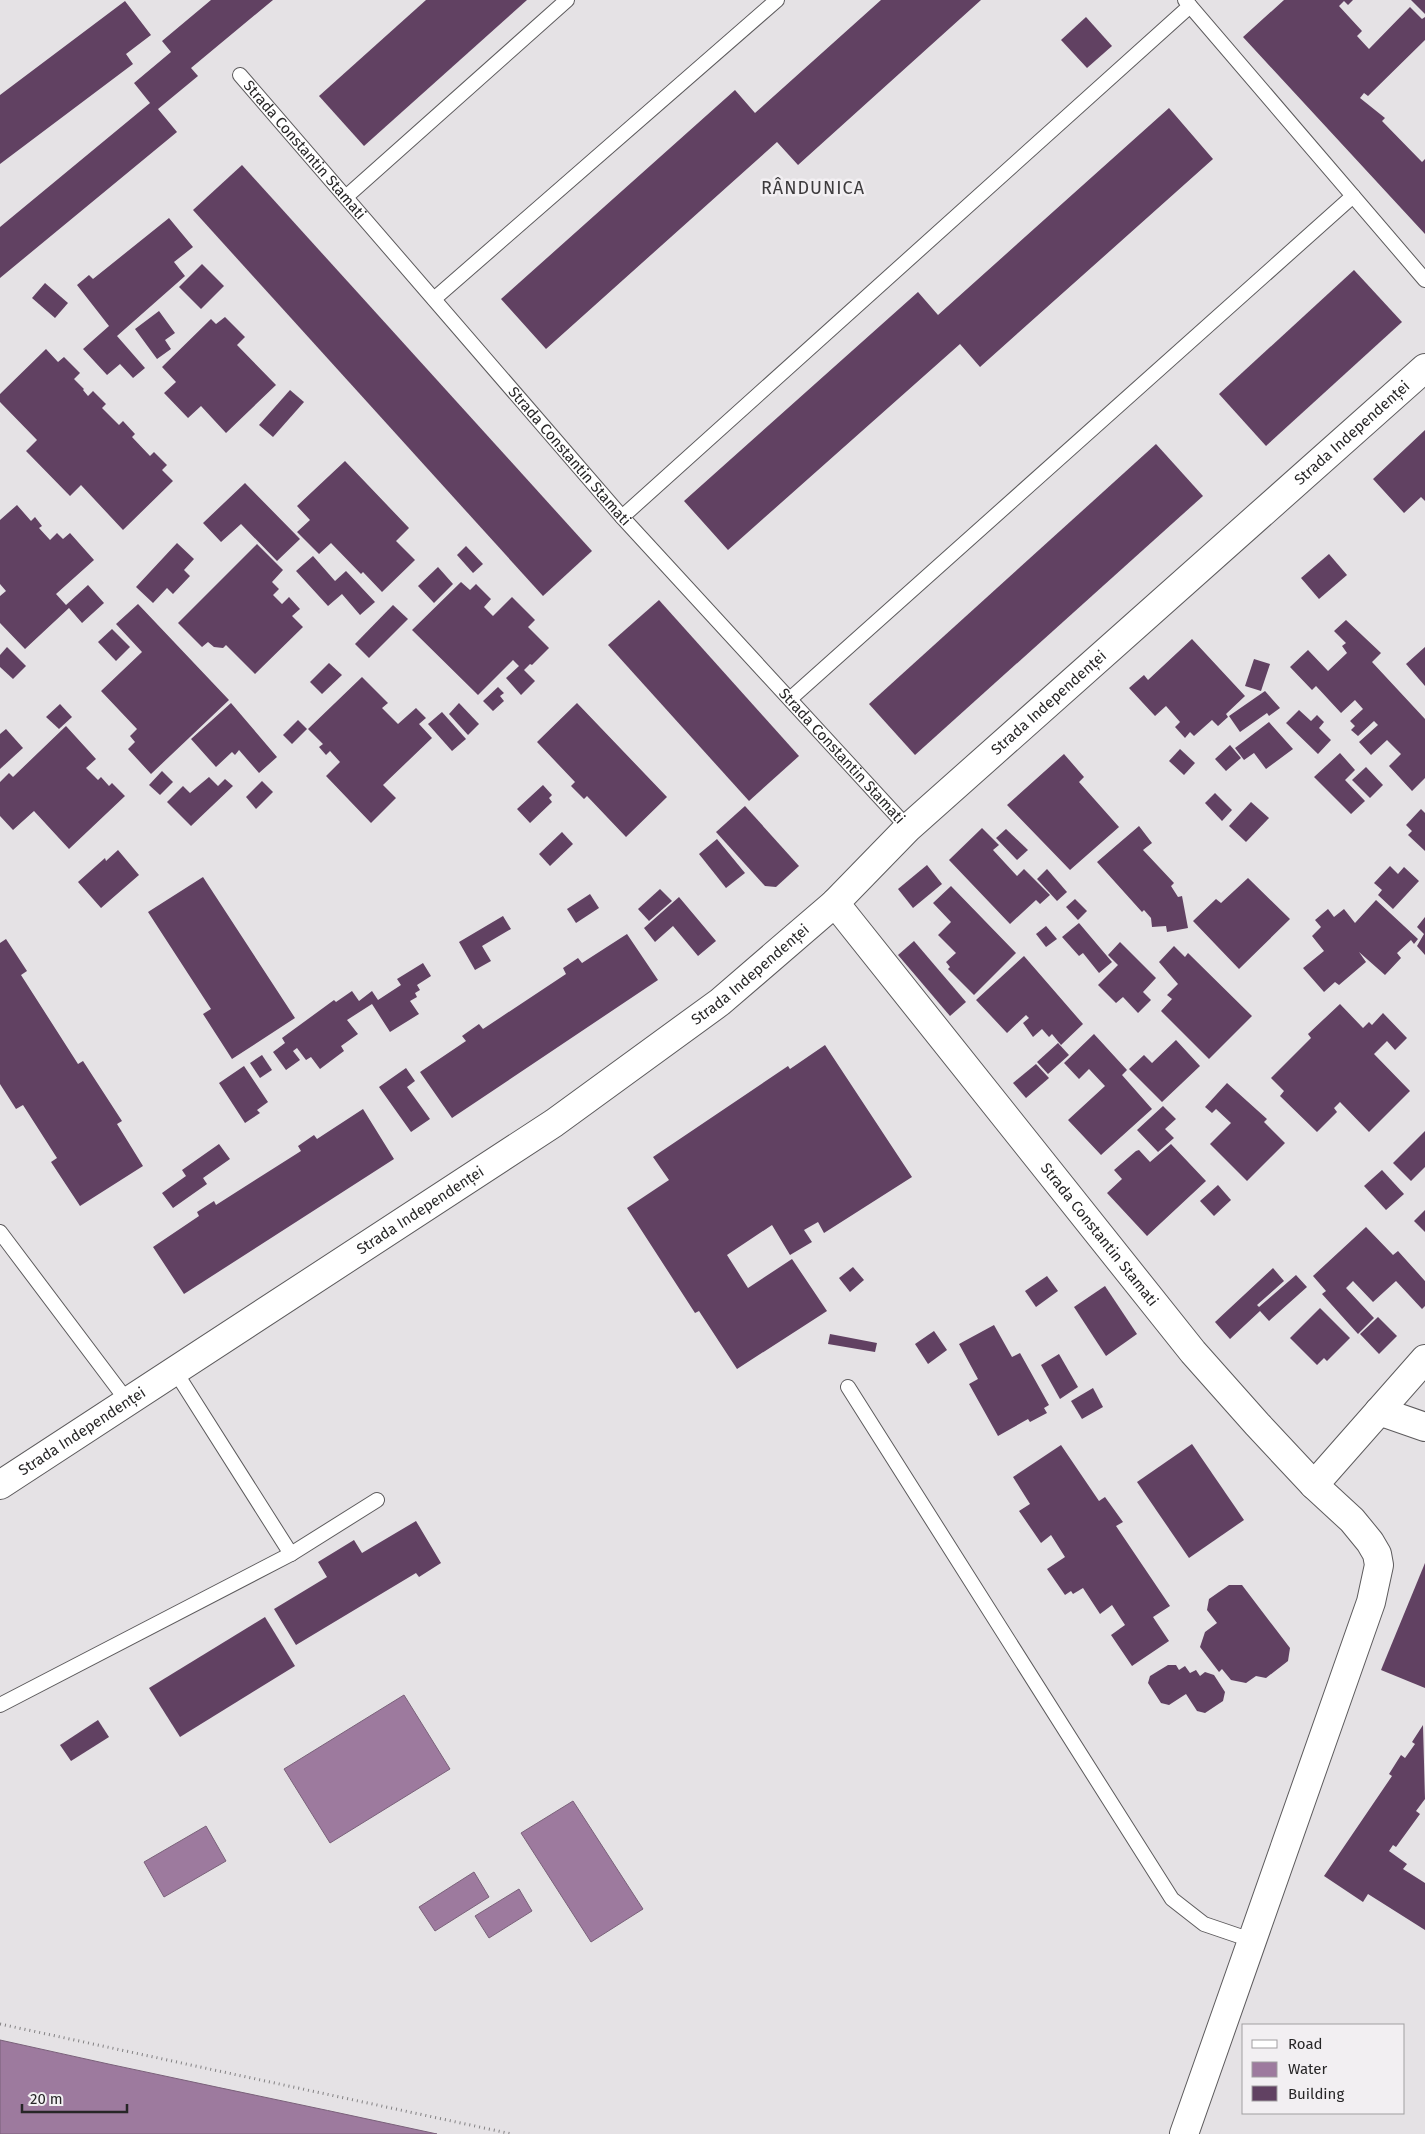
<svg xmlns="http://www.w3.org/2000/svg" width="1425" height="2134" font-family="'Fira Sans',sans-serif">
  <rect width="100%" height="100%" fill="#e5e2e5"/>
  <g fill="#9d7a9e" stroke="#7a617a">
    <path d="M404,1695L450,1769L330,1843L284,1769Z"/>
    <path d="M573,1801L643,1909L591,1942L521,1833Z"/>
    <path d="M206,1826L226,1861L164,1897L144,1862Z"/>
    <path d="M474,1872L489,1897L435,1931L419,1907Z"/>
    <path d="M519,1889L532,1911L489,1938L475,1916Z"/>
    <path d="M0,2040C145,2073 291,2102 437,2134H0Z"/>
  </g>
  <g fill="#614162">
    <path d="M211,0H273L191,68L198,76L158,109L177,132L0,278V227L150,103L134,83L171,52L162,41Z"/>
    <path d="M426,0H527L364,146L319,96Z"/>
    <path d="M881,0H981L798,165L777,142L546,349L501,299L735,90L755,113Z"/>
    <path d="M1284,0H1353L1348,5L1344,1L1339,6L1362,31L1357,36L1369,49L1410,7L1422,19L1425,17V40L1368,96L1364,93L1360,98L1385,118L1382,121L1422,162L1425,159V234L1243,37Z"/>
    <path d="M1411,0H1425V14Z"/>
    <path d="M125,1L151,35L126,54L133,64L0,164V95Z"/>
    <path d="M1086,17L1112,46L1087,68L1061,40Z"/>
    <path d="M1169,108L1213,159L980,367L960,344L728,550L684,501L918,292L938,315Z"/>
    <path d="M242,165L592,551L543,596L193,210Z"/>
    <path d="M169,218L193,247L174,262L185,276L117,336L145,368L133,378L120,364L107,375L83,349L109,326L77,285L89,275L93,279Z"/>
    <path d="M202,264L224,286L201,309L179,287Z"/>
    <path d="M1354,270L1402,322L1266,446L1219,394Z"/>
    <path d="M45,283L68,303L55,318L32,298Z"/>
    <path d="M159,311L175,333L165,340L171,349L157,359L135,329Z"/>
    <path d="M225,317L245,337L237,345L276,385L226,433L201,406L188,418L164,393L176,382L162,367L211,319L216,324Z"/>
    <path d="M46,349L58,362L64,357L80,373L74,379L84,389L83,390L88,396L93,391L106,404L102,408L119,425L123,421L135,434L132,437L150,456L154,452L167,465L162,470L173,481L123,530L81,485L70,496L26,451L37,440L0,402V394Z"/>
    <path d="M290,390L304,402L273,437L259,425Z"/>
    <path d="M1425,430V501L1421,497L1404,513L1373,479Z"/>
    <path d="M1156,444L1203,496L915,755L869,704Z"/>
    <path d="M345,461L409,528L396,541L415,560L382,592L363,572L361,574L331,543L319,554L297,532L310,520L297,506Z"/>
    <path d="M245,483L300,539L277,561L241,524L221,542L203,523Z"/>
    <path d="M17,505L31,521L35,517L42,526L39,528L50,540L57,533L63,539L70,533L94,560L56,594L66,605L88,585L104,603L82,623L69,608L25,649L0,623V596L6,591L0,584V520Z"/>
    <path d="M177,543L194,559L184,570L190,576L173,594L167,588L153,603L136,587Z"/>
    <path d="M257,544L283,570L272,582L279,589L273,595L282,604L289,597L300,609L292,616L303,627L255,674L226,645L223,648L214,647L208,642L202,647L178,623Z"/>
    <path d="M466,546L483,564L473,573L457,555Z"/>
    <path d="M1329,554L1347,575L1319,599L1301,578Z"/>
    <path d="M313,556L335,581L346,571L375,602L360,615L342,594L328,606L296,571Z"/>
    <path d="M438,567L453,584L434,603L418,586Z"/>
    <path d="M461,582L470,590L476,584L491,599L484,607L493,616L512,597L535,620L528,627L549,648L532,665L530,664L524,670L535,681L521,695L506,678L519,666L513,660L478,695L412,630Z"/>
    <path d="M659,600L799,756L749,801L608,645Z"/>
    <path d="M138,604L229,700L151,774L128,749L135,742L130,736L137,729L101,691L142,652L116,624Z"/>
    <path d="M393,605L408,619L369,658L355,644Z"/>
    <path d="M1346,620L1381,653L1372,662L1425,719V778L1412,791L1389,766L1401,754L1387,740L1371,755L1359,742L1378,725L1374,721L1358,736L1351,730L1355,726L1350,721L1363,709L1355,700L1341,713L1316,686L1312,690L1290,667L1308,650L1328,671L1347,653L1342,646L1346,643L1334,631Z"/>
    <path d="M112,629L130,647L116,661L98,642Z"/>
    <path d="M1192,639L1245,696L1226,714L1228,717L1218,726L1212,720L1194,736L1190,732L1185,738L1175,727L1180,722L1166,706L1155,716L1129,688L1144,675L1148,680Z"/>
    <path d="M7,647L26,666L13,679L0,667V655Z"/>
    <path d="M1425,647V686L1406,664Z"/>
    <path d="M1254,659L1270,664L1261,691L1245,686Z"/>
    <path d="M329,663L342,675L322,694L310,682Z"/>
    <path d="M362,677L388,703L382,708L398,724L416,708L426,718L419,724L432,738L383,785L396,798L371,823L326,776L340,762L330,751L326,755L319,747L323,744L308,729Z"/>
    <path d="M498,687L504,693L500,696L504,701L493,711L483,701Z"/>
    <path d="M1265,691L1280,708L1269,716L1267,713L1240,732L1229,716Z"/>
    <path d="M231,703L277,757L259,773L239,750L235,755L232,752L216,767L191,739Z"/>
    <path d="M459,703L479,724L468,735L449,714Z"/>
    <path d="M577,703L667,797L626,837L587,796L584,799L571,786L575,782L537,742Z"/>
    <path d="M60,704L72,717L59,729L46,717Z"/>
    <path d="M1299,710L1311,721L1317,715L1324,722L1319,728L1331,740L1318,754L1286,723Z"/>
    <path d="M442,712L466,739L452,751L428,724Z"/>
    <path d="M298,720L307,729L292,744L283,735Z"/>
    <path d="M1269,722L1293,749L1266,769L1254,753L1244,760L1235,748Z"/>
    <path d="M66,726L96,759L86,768L98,780L101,777L109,786L112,783L125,796L69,849L34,811L13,830L0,816V782L9,773L13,777Z"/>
    <path d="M6,729L23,748L0,769V734Z"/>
    <path d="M1230,745L1241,758L1226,771L1215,759Z"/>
    <path d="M1180,749L1195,763L1184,775L1169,761Z"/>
    <path d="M1340,753L1355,770L1345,780L1365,801L1351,814L1314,777Z"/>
    <path d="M1064,754L1084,777L1079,782L1119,827L1070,870L1007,805Z"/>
    <path d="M1366,767L1383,785L1370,798L1352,780Z"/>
    <path d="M162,771L173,782L160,795L149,785Z"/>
    <path d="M209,777L218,786L225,779L233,786L191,826L167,802L183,786L190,793Z"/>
    <path d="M262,781L273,792L256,809L246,797Z"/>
    <path d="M543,785L552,795L549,798L552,802L530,823L517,809Z"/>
    <path d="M1215,793L1232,810L1222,821L1205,803Z"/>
    <path d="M1251,802L1269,818L1246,842L1229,826Z"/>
    <path d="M745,806L799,866L776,887L765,886L716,832Z"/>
    <path d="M1421,809L1425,813V851L1408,835L1412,831L1406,825Z"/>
    <path d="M1139,826L1152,843L1143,850L1174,883L1171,886L1178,897L1182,896L1188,928L1167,932L1166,926L1152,927L1151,918L1144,910L1142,912L1097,862Z"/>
    <path d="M982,828L999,845L993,850L1017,876L1024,869L1050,895L1040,904L1036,900L1010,924L949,860Z"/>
    <path d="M1006,829L1028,850L1017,860L996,838Z"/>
    <path d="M562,832L573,844L550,866L539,854Z"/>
    <path d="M717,839L745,873L726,888L699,854Z"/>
    <path d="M118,850L139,875L101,908L78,882L105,858L106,861Z"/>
    <path d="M927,865L942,884L913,908L898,889Z"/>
    <path d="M1390,866L1398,874L1404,867L1419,881L1393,909L1378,895L1382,890L1374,883Z"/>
    <path d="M1047,869L1067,892L1057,901L1037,879Z"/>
    <path d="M203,877L295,1018L232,1059L203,1014L211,1009L148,912Z"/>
    <path d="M1248,878L1290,919L1239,969L1193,921L1216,899L1221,903Z"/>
    <path d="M951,886L1016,953L974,995L948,969L950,967L946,962L956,953L938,935L951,922L933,903Z"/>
    <path d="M660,889L672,901L649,921L638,909Z"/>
    <path d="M590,894L599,908L576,923L567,909Z"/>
    <path d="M679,897L716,941L698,956L673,926L655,942L644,928Z"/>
    <path d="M1075,899L1087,911L1078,920L1066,907Z"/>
    <path d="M1376,900L1418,939L1414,944L1411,940L1397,953L1401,958L1385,975L1359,952L1366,962L1339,985L1335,982L1324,992L1303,968L1324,951L1312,936L1321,927L1315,920L1328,909L1334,917L1344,909L1355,923Z"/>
    <path d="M503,916L511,929L482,946L491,961L475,970L459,942Z"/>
    <path d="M1425,917V955L1417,946L1424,934L1417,927Z"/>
    <path d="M1079,923L1112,962L1099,973L1083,953L1079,956L1062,937Z"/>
    <path d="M1046,926L1057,939L1046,947L1036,934Z"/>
    <path d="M627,934L658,980L452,1118L420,1072L466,1041L462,1036L479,1024L483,1029L566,974L563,968L578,958L582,963Z"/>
    <path d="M6,939L27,971L21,975L78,1064L83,1061L122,1121L117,1124L143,1166L80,1206L51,1162L57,1158L23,1105L16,1109L0,1084V943Z"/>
    <path d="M914,941L966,1002L950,1016L898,955Z"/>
    <path d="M1120,942L1156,978L1143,992L1151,1000L1138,1013L1123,997L1116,1003L1098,985L1118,965L1108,955Z"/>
    <path d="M1174,946L1185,957L1188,953L1252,1016L1209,1059L1161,1011L1172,999L1167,995L1178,984L1159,962Z"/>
    <path d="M1024,956L1083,1024L1061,1045L1052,1034L1049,1037L1042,1029L1033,1037L1023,1023L1029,1018L1026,1015L1007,1033L976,1000Z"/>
    <path d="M423,963L431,976L417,985L420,990L415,993L417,997L410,1001L419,1014L390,1032L372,1004L347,1020L358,1034L341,1046L344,1051L320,1069L311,1057L306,1060L297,1048L293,1051L300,1060L286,1070L273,1052L285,1043L282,1038L334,1000L336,1002L352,991L359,1001L372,991L378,1000L401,985L397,979Z"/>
    <path d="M1340,1004L1363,1028L1369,1022L1372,1025L1383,1013L1407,1038L1395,1050L1387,1041L1374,1054L1410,1091L1369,1132L1340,1102L1334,1108L1337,1112L1317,1132L1280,1096L1284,1091L1271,1078L1311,1038L1308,1034Z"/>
    <path d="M1094,1034L1127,1070L1122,1075L1152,1109L1101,1155L1068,1120L1105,1086L1089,1069L1079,1079L1064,1063Z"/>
    <path d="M1176,1040L1200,1066L1162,1102L1129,1069L1144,1055L1152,1063Z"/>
    <path d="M1058,1043L1069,1055L1048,1074L1037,1062Z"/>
    <path d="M825,1045L912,1177L824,1233L818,1222L804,1230L812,1242L790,1255L772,1225L727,1255L748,1288L792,1259L827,1311L737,1369L699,1311L695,1313L627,1208L669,1180L653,1157L788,1066L790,1069Z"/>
    <path d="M262,1055L272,1070L260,1078L250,1063Z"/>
    <path d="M1036,1064L1049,1078L1026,1098L1013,1083Z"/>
    <path d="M244,1066L268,1102L257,1110L260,1113L245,1123L219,1083Z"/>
    <path d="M406,1068L415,1081L407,1087L430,1119L411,1132L379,1087Z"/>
    <path d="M1227,1083L1267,1119L1264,1122L1285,1143L1247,1181L1210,1144L1231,1123L1216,1109L1212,1113L1205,1107Z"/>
    <path d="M1163,1106L1176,1119L1165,1129L1174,1138L1158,1152L1137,1130Z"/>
    <path d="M363,1109L394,1159L184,1294L153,1247L199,1216L197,1212L214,1201L216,1205L301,1151L298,1146L314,1135L317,1139Z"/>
    <path d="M1425,1131V1167L1411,1181L1393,1163Z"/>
    <path d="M219,1144L230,1159L203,1178L207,1184L173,1208L162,1193L186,1176L182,1170Z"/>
    <path d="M1171,1144L1206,1181L1147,1236L1107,1193L1122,1179L1114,1170L1136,1151L1139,1150L1150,1162Z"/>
    <path d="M1382,1170L1404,1194L1386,1210L1364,1186Z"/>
    <path d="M1218,1185L1231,1200L1214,1216L1200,1201Z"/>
    <path d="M1425,1210V1232L1414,1221Z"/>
    <path d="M1366,1227L1393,1255L1398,1251L1425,1281V1306L1422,1309L1396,1281L1373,1302L1353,1281L1346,1288L1374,1318L1358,1334L1322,1294L1326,1291L1313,1276Z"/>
    <path d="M853,1267L864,1280L850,1292L839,1278Z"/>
    <path d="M1273,1268L1284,1281L1257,1305L1259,1307L1296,1275L1307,1287L1269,1321L1260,1311L1230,1339L1215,1322Z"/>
    <path d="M1047,1276L1058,1291L1036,1307L1025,1291Z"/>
    <path d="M1105,1286L1137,1334L1106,1356L1074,1307Z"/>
    <path d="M1320,1308L1350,1338L1327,1361L1324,1358L1317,1365L1290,1338Z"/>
    <path d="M1378,1317L1397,1336L1379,1354L1360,1334Z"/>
    <path d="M994,1325L1012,1357L1020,1353L1049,1405L1044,1408L1047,1413L1030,1422L1028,1419L998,1436L969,1384L978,1379L959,1344Z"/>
    <path d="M934,1331L947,1350L928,1364L915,1344Z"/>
    <path d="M830,1334L877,1343L875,1352L828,1344Z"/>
    <path d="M1059,1354L1078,1387L1060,1399L1041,1365Z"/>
    <path d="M1093,1388L1103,1407L1082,1419L1071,1401Z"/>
    <path d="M1192,1444L1244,1520L1189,1558L1137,1482Z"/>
    <path d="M1061,1445L1099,1501L1105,1497L1123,1522L1116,1526L1170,1606L1153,1617L1169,1641L1132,1666L1111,1635L1125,1625L1112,1605L1100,1614L1083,1588L1073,1594L1071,1591L1065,1595L1047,1569L1065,1557L1051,1535L1041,1543L1019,1511L1030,1504L1013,1477Z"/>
    <path d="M416,1521L441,1563L419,1577L416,1573L296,1645L274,1609L327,1577L318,1562L354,1540L362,1553Z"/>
    <path d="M1425,1563V1688L1381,1670Z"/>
    <path d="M1229,1585H1242L1290,1648L1288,1661L1266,1678L1256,1676L1246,1683L1231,1680L1222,1669L1219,1672L1200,1647L1205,1632L1217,1623L1207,1610L1209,1599Z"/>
    <path d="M265,1617L295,1666L180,1737L149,1688Z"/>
    <path d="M1168,1665H1176L1179,1670L1185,1666L1190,1673L1196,1670L1200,1676L1205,1672L1214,1675L1225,1692L1223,1701L1205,1713L1197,1711L1186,1694L1169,1705L1161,1703L1148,1683L1150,1676Z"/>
    <path d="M98,1720L109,1737L71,1761L60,1745Z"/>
    <path d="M1423,1725L1425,1799L1416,1811L1420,1814L1396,1847L1393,1845L1389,1851L1407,1864L1403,1869L1425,1883V1930L1368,1894L1363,1902L1324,1876L1392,1776L1389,1774L1401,1755L1405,1758L1415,1744L1412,1742Z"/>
  </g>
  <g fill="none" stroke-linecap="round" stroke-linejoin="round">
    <defs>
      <g id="service">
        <path d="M1185,0L1425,280"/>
        <path id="s1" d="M240,75L622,517L908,828"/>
        <path d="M347,196L567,0"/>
        <path d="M434,299L777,0"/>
        <path d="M622,517L1190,6"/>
        <path d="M790,699L1353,196"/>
        <path d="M0,1232L128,1402"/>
        <path d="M175,1371L291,1554"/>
        <path d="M848,1387L1172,1899L1204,1924L1251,1940"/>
        <path d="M0,1705L291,1554L377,1500"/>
      </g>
      <g id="minor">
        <path id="s2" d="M835,903L1193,1352L1257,1424L1314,1485L1352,1520L1370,1542L1377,1554L1379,1565L1371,1602L1184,2134"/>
        <path d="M1379,1411L1425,1427"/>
        <path d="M1314,1485L1425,1359"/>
      </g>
      <g id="tertiary">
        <path id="s3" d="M0,1485L554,1123L720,1002L835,903L908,828L1425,368"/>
      </g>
    </defs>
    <use href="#service" stroke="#5d5b5d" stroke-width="16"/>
    <use href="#minor" stroke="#5d5b5d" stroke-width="30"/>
    <use href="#tertiary" stroke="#5d5b5d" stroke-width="30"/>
    <path stroke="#828082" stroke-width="3" stroke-dasharray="1 4" stroke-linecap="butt" d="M0,2024L512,2134"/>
    <use href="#service" stroke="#fff" stroke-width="14"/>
    <use href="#minor" stroke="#fff" stroke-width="28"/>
    <use href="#tertiary" stroke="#fff" stroke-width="28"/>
  </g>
  <g text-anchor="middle" stroke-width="5" stroke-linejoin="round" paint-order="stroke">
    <g font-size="15" fill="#272627" stroke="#f2eff2">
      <text dy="5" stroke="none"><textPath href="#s1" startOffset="99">Strada Constantin Stamati</textPath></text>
      <text dy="5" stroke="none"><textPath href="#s3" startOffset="1718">Strada Independenței</textPath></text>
      <text dy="5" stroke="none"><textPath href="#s1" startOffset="504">Strada Constantin Stamati</textPath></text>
      <text dy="5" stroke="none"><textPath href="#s3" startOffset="1312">Strada Independenței</textPath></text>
      <text dy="5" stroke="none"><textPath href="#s1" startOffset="909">Strada Constantin Stamati</textPath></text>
      <text dy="5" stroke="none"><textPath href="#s3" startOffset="908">Strada Independenței</textPath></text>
      <text dy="5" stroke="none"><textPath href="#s3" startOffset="502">Strada Independenței</textPath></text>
      <text dy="5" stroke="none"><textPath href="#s2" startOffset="424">Strada Constantin Stamati</textPath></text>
      <text dy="5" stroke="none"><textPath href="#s3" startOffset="98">Strada Independenței</textPath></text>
    </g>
    <g font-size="18" letter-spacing="1" fill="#3d3b3d" stroke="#f2eff2">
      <text x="813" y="194">RÂNDUNICA</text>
    </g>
  </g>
  <rect x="1242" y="2024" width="162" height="90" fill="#f2eff2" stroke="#a19fa1"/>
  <rect x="1252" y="2040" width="25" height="8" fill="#ffffff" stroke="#a19fa1"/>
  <text x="1288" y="2049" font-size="15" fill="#272627">Road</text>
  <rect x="1252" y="2062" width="25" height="15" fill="#9d7a9e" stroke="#a19fa1"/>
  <text x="1288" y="2074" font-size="15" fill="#272627">Water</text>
  <rect x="1252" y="2086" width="25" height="15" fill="#614162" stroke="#a19fa1"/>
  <text x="1288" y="2099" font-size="15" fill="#272627">Building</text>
  <path d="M22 2104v8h105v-8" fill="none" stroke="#272627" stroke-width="2.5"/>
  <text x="30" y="2104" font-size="15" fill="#272627" stroke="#f2eff2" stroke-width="4" paint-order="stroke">20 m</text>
</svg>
